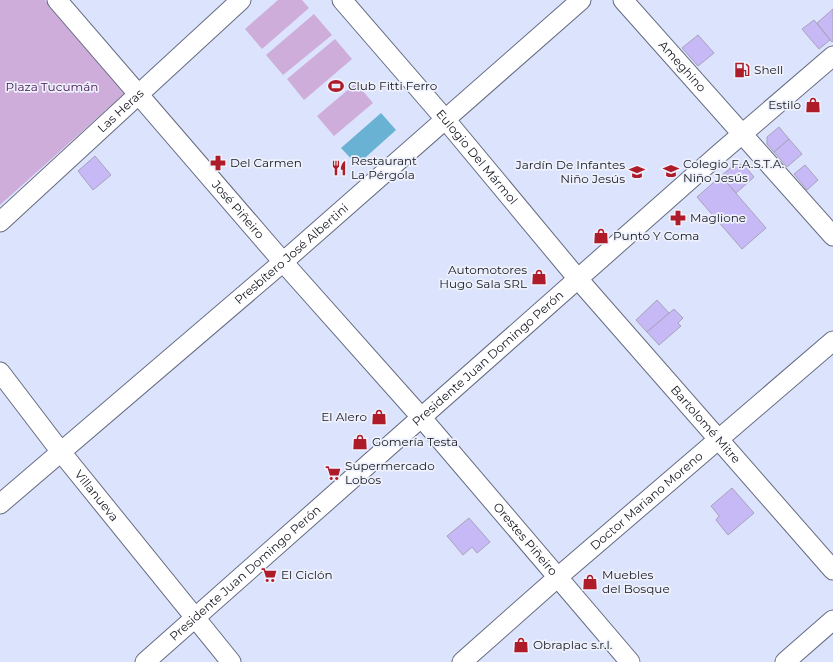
<svg xmlns="http://www.w3.org/2000/svg" width="833" height="662" font-family="Montserrat,sans-serif">
  <rect width="100%" height="100%" fill="#dce3fd"/>
  <g fill="#cfaddb">
    <path d="M0,0H45L125,93L0,205Z"/>
    <path d="M278,0H302L309,8L262,49L245,29Z"/>
    <path d="M314,14L332,35L283,75L266,55Z"/>
    <path d="M335,39L352,59L304,100L287,79Z"/>
    <path d="M356,83L373,103L334,136L317,116Z"/>
  </g>
  <path fill="#6ab2d3" d="M381,113L396,130L357,165L341,148Z"/>
  <g fill="#c7b9f6" stroke="#a7a2bb">
    <path d="M833,9V41L832,42L817,23Z"/>
    <path d="M814,20L830,40L819,49L802,29Z"/>
    <path d="M698,35L714,53L698,66L682,48Z"/>
    <path d="M779,127L789,139L774,152L767,144V137Z"/>
    <path d="M789,139L802,154L787,167L774,152Z"/>
    <path d="M95,156L111,175L93,190L78,171Z"/>
    <path d="M735,164L744,165L754,177L736,193L721,176Z"/>
    <path d="M805,165L818,180L807,190L794,174Z"/>
    <path d="M721,176L766,228L742,249L697,197Z"/>
    <path d="M657,300L669,313L647,332L636,320Z"/>
    <path d="M674,309L683,318L678,323L681,326L659,345L647,332Z"/>
    <path d="M732,488L754,513L728,535L716,520L719,516L711,506Z"/>
    <path d="M469,518L490,542L477,553L472,547L463,555L447,536Z"/>
  </g>
  <g fill="none" stroke-linecap="round" stroke-linejoin="round">
    <defs>
      <g id="minor">
        <path id="s1" d="M57,0L283,262L421,417L630,662"/>
        <path id="s2" d="M342,0L445,119L578,279L833,570"/>
        <path id="s3" d="M623,0L833,236"/>
        <path id="s4" d="M0,222L241,0"/>
        <path id="s5" d="M0,372L61,452L231,662"/>
        <path id="s6" d="M0,504L283,262L581,0"/>
        <path id="s7" d="M145,662L720,153L833,56"/>
        <path id="s8" d="M462,662L558,577L833,341"/>
        <path d="M785,662L833,620"/>
      </g>
    </defs>
    <use href="#minor" stroke="#656b81" stroke-width="21"/>
    <use href="#minor" stroke="#fff" stroke-width="19"/>
  </g>
  <defs>
    <symbol id="fuel-bare" viewBox="-9 -9 18 18"><path d="M-5.5-6h7V0h2V4h1.3V-2.5L3-4.5l.8-.8L6-3V5H2.5V1h-1V6h-7ZM-4.2-4.7v3.2H.2V-4.7Z" fill="#af1c29" stroke="#eef1fb" stroke-width="2.5" paint-order="stroke"/></symbol>
    <symbol id="stadium-bare" viewBox="-9 -9 18 18"><path d="M0-5a6.5 5 0 1 0 0 10a6.5 5 0 1 0 0-10ZM-3.5-1.8h7v3.6h-7Z" fill="#af1c29" stroke="#eef1fb" stroke-width="2.5" paint-order="stroke"/></symbol>
    <symbol id="shop-bare" viewBox="-9 -9 18 18"><path d="M-5-2.5h2.3a2.7 3.5 0 0 1 5.4 0H5L5.5 6h-11ZM-1.5-2.5h3a1.5 2.3 0 0 0-3 0Z" fill="#af1c29" stroke="#eef1fb" stroke-width="2.5" paint-order="stroke"/></symbol>
    <symbol id="pharmacy-bare" viewBox="-9 -9 18 18"><path d="M-2-6h4v4h4v4h-4v4h-4v-4h-4v-4h4Z" fill="#af1c29" stroke="#eef1fb" stroke-width="2.5" paint-order="stroke"/></symbol>
    <symbol id="restaurant-bare" viewBox="-9 -9 18 18"><path d="M-5-6h1v4h1v-4h1v4h1v-4h1v5L-1.5 .5V6h-2V.5L-5-1ZM5-6V6H3V1.5H1.5Q1.5-4 5-6Z" fill="#af1c29" stroke="#eef1fb" stroke-width="2.5" paint-order="stroke"/></symbol>
    <symbol id="school-bare" viewBox="-9 -9 18 18"><path d="M0-5L7-2L0 1L-7-2ZM-4 1L0 2.5L4 1V4Q0 6-4 4Z" fill="#af1c29" stroke="#eef1fb" stroke-width="2.5" paint-order="stroke"/></symbol>
    <symbol id="supermarket-bare" viewBox="-9 -9 18 18"><path d="M-6-5.5h2.5l.6 2H6L4.5 2H-2.5L-4.4-4H-6ZM-1.5 3.2a1.3 1.3 0 1 0 .1 0ZM3 3.2a1.3 1.3 0 1 0 .1 0Z" fill="#af1c29" stroke="#eef1fb" stroke-width="2.5" paint-order="stroke"/></symbol>
  </defs>
  <g fill-rule="evenodd">
    <use href="#fuel-bare" x="731" y="59" width="22" height="22"/>
    <use href="#stadium-bare" x="325" y="75" width="22" height="22"/>
    <use href="#shop-bare" x="802" y="94" width="22" height="22"/>
    <use href="#pharmacy-bare" x="207" y="152" width="22" height="22"/>
    <use href="#restaurant-bare" x="328" y="157" width="22" height="22"/>
    <use href="#school-bare" x="660" y="160" width="22" height="22"/>
    <use href="#school-bare" x="626" y="161" width="22" height="22"/>
    <use href="#pharmacy-bare" x="667" y="207" width="22" height="22"/>
    <use href="#shop-bare" x="590" y="225" width="22" height="22"/>
    <use href="#shop-bare" x="528" y="266" width="22" height="22"/>
    <use href="#shop-bare" x="368" y="406" width="22" height="22"/>
    <use href="#shop-bare" x="349" y="431" width="22" height="22"/>
    <use href="#supermarket-bare" x="322" y="462" width="22" height="22"/>
    <use href="#supermarket-bare" x="258" y="564" width="22" height="22"/>
    <use href="#shop-bare" x="579" y="571" width="22" height="22"/>
    <use href="#shop-bare" x="510" y="634" width="22" height="22"/>
  </g>
  <g text-anchor="middle" stroke-width="3.5" stroke-linejoin="round" paint-order="stroke">
    <g font-size="12" fill="#161821" stroke="#eef1fb">
      <text dy="4" stroke="none"><textPath href="#s3" startOffset="89">Ameghino</textPath></text>
      <text dy="4" stroke="none"><textPath href="#s4" startOffset="164">Las Heras</textPath></text>
      <text dy="4" stroke="none"><textPath href="#s2" startOffset="207">Eulogio Del Mármol</textPath></text>
      <text dy="4" stroke="none"><textPath href="#s1" startOffset="277">José Piñeiro</textPath></text>
      <text dy="4" stroke="none"><textPath href="#s6" startOffset="384">Presbítero José Albertini</textPath></text>
      <text dy="4" stroke="none"><textPath href="#s7" startOffset="458">Presidente Juan Domingo Perón</textPath></text>
      <text dy="4" stroke="none"><textPath href="#s2" startOffset="559">Bartolomé Mitre</textPath></text>
      <text dy="4" stroke="none"><textPath href="#s5" startOffset="157">Villanueva</textPath></text>
      <text dy="4" stroke="none"><textPath href="#s8" startOffset="245">Doctor Mariano Moreno</textPath></text>
      <text dy="4" stroke="none"><textPath href="#s1" startOffset="714">Orestes Piñeiro</textPath></text>
      <text dy="4" stroke="none"><textPath href="#s7" startOffset="134">Presidente Juan Domingo Perón</textPath></text>
    </g>
    <g font-size="12" fill="#161821" stroke="#eef1fb" text-anchor="start">
      <text x="754" y="74">Shell</text>
      <text x="348" y="90">Club Fitti Ferro</text>
      <text x="801" y="109" text-anchor="end">Estilo</text>
      <text x="351" y="165">Restaurant<tspan x="351" dy="14">La Pérgola</tspan></text>
      <text x="230" y="167">Del Carmen</text>
      <text x="683" y="168">Colegio F.A.S.T.A.<tspan x="683" dy="14">Niño Jesús</tspan></text>
      <text x="625" y="169" text-anchor="end">Jardín De Infantes<tspan x="625" dy="14">Niño Jesús</tspan></text>
      <text x="690" y="222">Maglione</text>
      <text x="613" y="240">Punto Y Coma</text>
      <text x="527" y="274" text-anchor="end">Automotores<tspan x="527" dy="14">Hugo Sala SRL</tspan></text>
      <text x="367" y="421" text-anchor="end">El Alero</text>
      <text x="372" y="446">Gomería Testa</text>
      <text x="345" y="470">Supermercado<tspan x="345" dy="14">Lobos</tspan></text>
      <text x="281" y="579">El Ciclón</text>
      <text x="602" y="579">Muebles<tspan x="602" dy="14">del Bosque</tspan></text>
      <text x="533" y="649">Obraplac s.r.l.</text>
    </g>
    <g font-size="12" fill="#451454" stroke="#eef1fb">
      <text x="52" y="91">Plaza Tucumán</text>
    </g>
  </g>
</svg>
